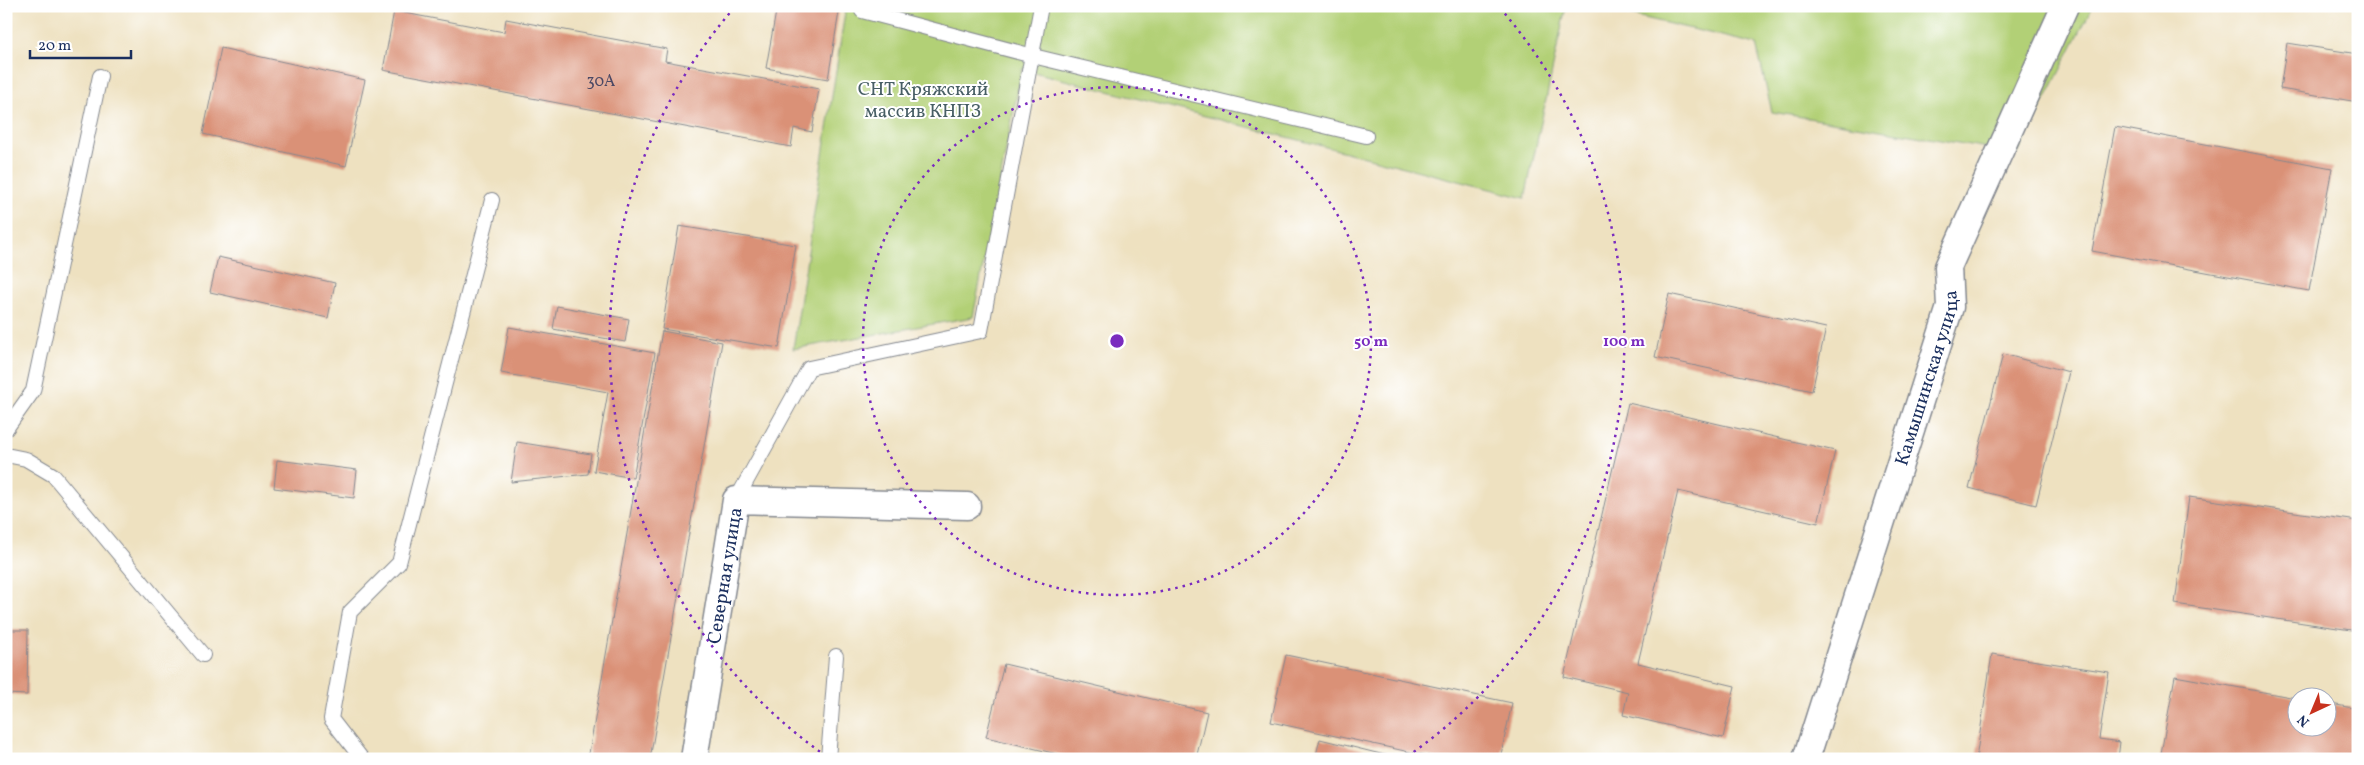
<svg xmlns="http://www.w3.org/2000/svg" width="2364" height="765" font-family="Vollkorn,serif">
  <rect width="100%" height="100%" fill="#fff"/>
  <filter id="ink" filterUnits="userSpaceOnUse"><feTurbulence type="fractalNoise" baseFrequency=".02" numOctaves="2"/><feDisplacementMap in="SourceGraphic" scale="10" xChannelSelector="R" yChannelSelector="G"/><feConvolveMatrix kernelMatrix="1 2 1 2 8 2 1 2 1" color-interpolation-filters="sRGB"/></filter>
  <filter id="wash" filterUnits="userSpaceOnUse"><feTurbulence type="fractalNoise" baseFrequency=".0096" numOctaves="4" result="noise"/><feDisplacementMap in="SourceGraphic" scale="20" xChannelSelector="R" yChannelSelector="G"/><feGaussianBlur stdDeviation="1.12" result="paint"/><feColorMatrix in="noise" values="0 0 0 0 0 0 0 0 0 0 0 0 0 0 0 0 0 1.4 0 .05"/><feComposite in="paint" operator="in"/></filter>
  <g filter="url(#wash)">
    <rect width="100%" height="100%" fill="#eee1c0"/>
    <g fill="#b2d076" stroke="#66806a">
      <path d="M846,6H1566L1525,198L1022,69L973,317L793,349Z"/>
      <path d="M1593,6H2093L2018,153L1772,112L1756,44Z"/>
    </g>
    <g id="blocks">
      <g fill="#da9177">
        <path d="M777,6H840L828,79L766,68Z"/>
        <path d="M394,11L504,32L506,19L667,49L665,61L819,89L812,132L794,128L791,147L383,70Z"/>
        <path d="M2287,43L2358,54V102L2280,89Z"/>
        <path d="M221,48L365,80L346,166L203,134Z"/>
        <path d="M2115,127L2332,168L2309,291L2092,251Z"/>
        <path d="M679,226L796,245L779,348L662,329Z"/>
        <path d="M218,257L335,283L328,318L210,292Z"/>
        <path d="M1669,294L1826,328L1812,391L1655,357Z"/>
        <path d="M557,306L629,319L625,342L553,329Z"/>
        <path d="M509,327L655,353L633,478L594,471L608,392L501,373Z"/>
        <path d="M662,331L722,342L650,759H588Z"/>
        <path d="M2003,354L2069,372L2036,505L1969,488Z"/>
        <path d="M1628,403L1835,451L1818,523L1678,491L1638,663L1735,686L1723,738L1623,715L1628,692L1564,677Z"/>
        <path d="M517,442L591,454L588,474L511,482Z"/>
        <path d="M277,460L357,470L354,498L274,488Z"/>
        <path d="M2189,497L2358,521V631L2175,604Z"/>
        <path d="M6,630H28L27,695L6,694Z"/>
        <path d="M1992,654L2109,672L2099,739L2120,742L2118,759H1976Z"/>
        <path d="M1286,655L1512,703L1500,759H1442L1271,722Z"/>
        <path d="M1004,664L1207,712L1196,759H1078L986,737Z"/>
        <path d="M2175,676L2296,698V728H2326V703L2358,709V759H2160Z"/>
        <path d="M1320,739L1397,758V759H1315Z"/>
      </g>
    </g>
  </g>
  <g filter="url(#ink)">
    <use href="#blocks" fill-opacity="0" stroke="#84888f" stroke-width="1"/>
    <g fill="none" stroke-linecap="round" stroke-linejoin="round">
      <defs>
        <g id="lane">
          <path d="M862,11L1033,56L1366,136"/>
          <path d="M6,429L33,391L100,76"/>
          <path d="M6,455L26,459L53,475L203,655"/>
          <path d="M736,500L809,368L981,331L1041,6"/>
          <path d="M362,759L331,719L350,612L399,563L492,200"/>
          <path d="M828,759L836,656"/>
        </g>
        <g id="street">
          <path id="s1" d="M694,759L736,500L967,506"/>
          <path id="s2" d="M1806,759L1950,307L1948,267L2065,6"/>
        </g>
      </defs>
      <use href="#lane" stroke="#84888f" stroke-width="16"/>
      <use href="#street" stroke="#84888f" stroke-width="29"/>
      <use href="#lane" stroke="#fff" stroke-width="14"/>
      <use href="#street" stroke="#fff" stroke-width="26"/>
    </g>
  </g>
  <g fill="none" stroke="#7b2cbf" stroke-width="2.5" stroke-dasharray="2.5 5">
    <circle cx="1117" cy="341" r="254"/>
    <path d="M826 756A507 507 0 0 1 734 8M1500 8A507 507 0 0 1 1408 756"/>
  </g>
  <g text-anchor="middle" stroke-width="4" stroke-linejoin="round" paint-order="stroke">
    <g font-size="16" fill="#4b4864">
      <text x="601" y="86">30А</text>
    </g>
    <g font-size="19" fill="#485f65" stroke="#fff">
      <text x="923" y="95">СНТ Кряжский<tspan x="923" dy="22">массив КНПЗ</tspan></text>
    </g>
    <g font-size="19" fill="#1b2f5e" stroke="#fff">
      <text dy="7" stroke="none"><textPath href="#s2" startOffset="400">Камышинская улица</textPath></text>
      <text dy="7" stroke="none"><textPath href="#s1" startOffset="186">Северная улица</textPath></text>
    </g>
  </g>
  <circle cx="1117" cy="341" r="8" fill="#7b2cbf" stroke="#fff" stroke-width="2.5"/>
  <g font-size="15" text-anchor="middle" font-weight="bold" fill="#7b2cbf" stroke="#fff" stroke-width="4" stroke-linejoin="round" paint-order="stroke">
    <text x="1371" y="346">50 m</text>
    <text x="1624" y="346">100 m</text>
  </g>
  <rect width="2364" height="765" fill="none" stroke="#fff" stroke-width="25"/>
  <g transform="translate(2312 712) rotate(224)"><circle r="24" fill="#ffffff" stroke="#a4acbf"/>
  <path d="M0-4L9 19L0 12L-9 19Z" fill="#c8321e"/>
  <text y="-8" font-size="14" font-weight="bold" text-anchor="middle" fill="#1b2f5e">N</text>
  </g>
  <path d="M30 50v8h101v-8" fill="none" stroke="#1b2f5e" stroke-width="2.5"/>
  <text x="38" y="50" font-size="15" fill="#1b2f5e" stroke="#ffffff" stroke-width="4" paint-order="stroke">20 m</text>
</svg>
